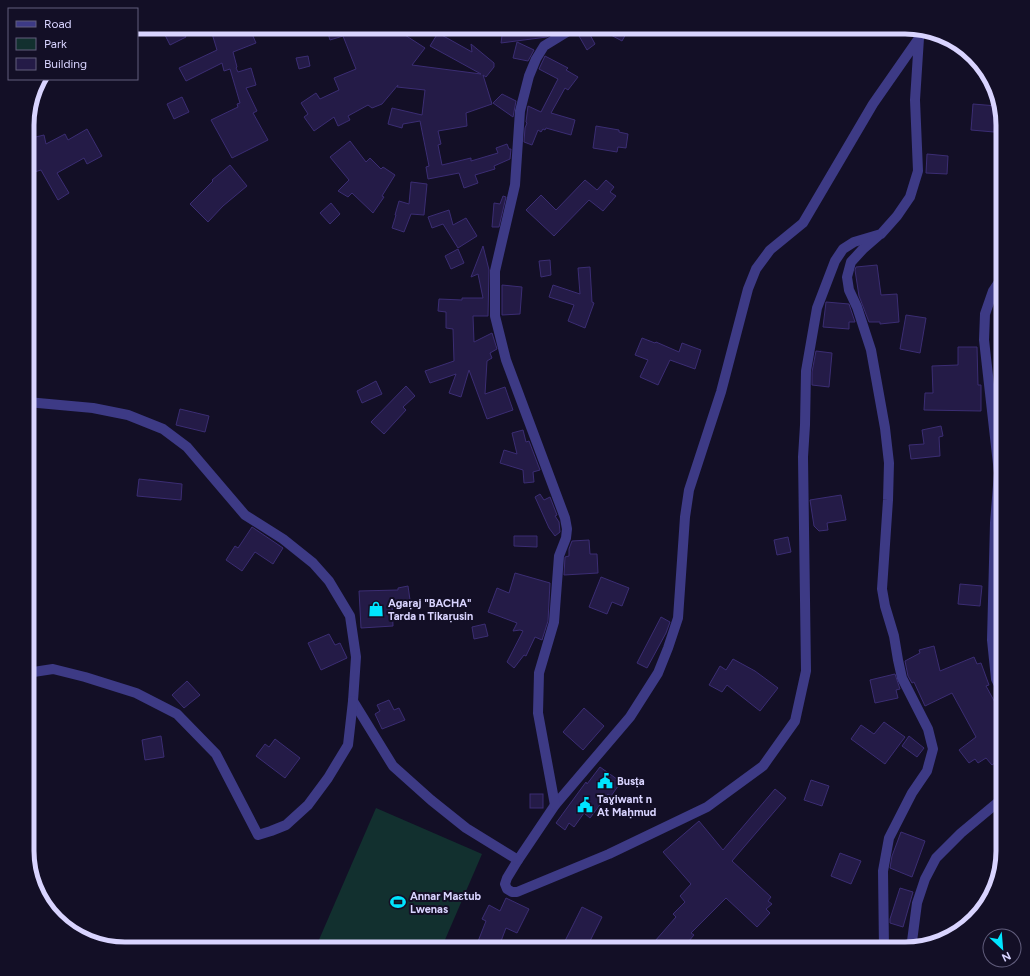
<svg xmlns="http://www.w3.org/2000/svg" width="1030" height="976" font-family="Figtree,sans-serif">
  <rect width="100%" height="100%" fill="#130f26"/>
  <path fill="#12302f" d="M376,808L482,854L441,949H315Z"/>
  <g fill="#241b47" stroke="#3b2d73">
    <path d="M161,27H181L186,37L170,45Z"/>
    <path d="M210,27H249L256,43L233,52L237,67L236,68L238,72L251,68L256,85L246,88L257,111L253,113L268,140L232,158L211,120L238,107L237,104L240,103L230,69L224,71L222,63L186,81L179,68L217,50Z"/>
    <path d="M326,27H413L405,35L425,48L412,65L481,74L430,46L438,33L472,52L471,44L494,63V67L486,77L483,75L492,104L466,113L467,126L438,131L441,144L438,145L442,165L471,158V161L498,153L496,148L507,144L509,149H511L510,159L494,166L495,169L475,175L478,183L464,188L459,173L428,179L426,167L429,166L420,121L403,124L402,128L388,124L392,108L422,115L425,90L397,87L398,85L382,104L372,108L368,105L348,116L350,120L338,126L334,117L314,131L304,117L308,114L301,103L316,93L320,99L339,90L334,78L356,69L343,36L330,40Z"/>
    <path d="M518,27H562L547,37L501,43L503,28L518,29Z"/>
    <path d="M596,27H619L627,32L622,41Z"/>
    <path d="M588,31L595,44L587,50L579,36Z"/>
    <path d="M517,42L534,50L528,61L513,58Z"/>
    <path d="M308,56L310,66L299,69L296,58Z"/>
    <path d="M545,56L568,68L566,70L578,77L568,90L565,88L551,113L575,120L571,135L546,128L545,130L543,129L541,132L538,130L532,145L524,142L525,128L527,123L526,122L528,106L541,112L558,79L539,69Z"/>
    <path d="M502,94L516,101L513,117L493,103Z"/>
    <path d="M182,97L189,112L174,119L167,104Z"/>
    <path d="M973,104L997,106L994,132L971,130Z"/>
    <path d="M596,126L619,130V132L628,134L626,148L618,147L617,152L593,148Z"/>
    <path d="M87,129L102,156L87,164L84,158L57,173L69,193L58,200L41,170L31,173L27,160V139L44,135L46,144L65,134L68,140Z"/>
    <path d="M350,141L366,162L370,158L381,169L383,167L395,175L382,196L384,197L373,213L352,193L348,197L338,191L349,180L330,157Z"/>
    <path d="M927,154L948,156L947,174L926,173Z"/>
    <path d="M230,165L247,186L223,206L208,222L190,204L213,181L212,180Z"/>
    <path d="M585,180L597,190L606,180L614,187L610,192L616,196L603,211L589,200L554,236L526,210L541,195L556,210Z"/>
    <path d="M411,182L427,184L424,215L411,214L404,232L392,228L396,215H395L399,201L409,204Z"/>
    <path d="M503,196L506,197L499,227H492L494,203L500,204Z"/>
    <path d="M331,203L340,214L330,224L320,213Z"/>
    <path d="M449,210L453,225L466,218L477,236L458,248L443,224L432,228L428,217Z"/>
    <path d="M483,246L489,270L488,316H473L474,342L492,333L497,349L490,353L492,358L487,361L485,394L505,387L513,410L487,419L469,370L461,397L449,393L456,374L430,383L425,371L454,361L453,329L446,328V312L438,311L439,299L462,300V298H483L478,274L471,277Z"/>
    <path d="M458,249L464,263L451,269L445,256Z"/>
    <path d="M550,260L551,275L541,277L539,261Z"/>
    <path d="M877,265L881,295L897,294L899,322L880,324V322H869L859,296L855,270L856,267Z"/>
    <path d="M590,267L592,302L594,303L585,328L568,321L574,305L549,297L553,285L580,294L578,268Z"/>
    <path d="M502,285L522,287L520,314L502,315Z"/>
    <path d="M826,302L849,304L855,322H849V329L823,327Z"/>
    <path d="M906,315L926,318L920,353L900,349Z"/>
    <path d="M642,338L655,343L656,342L679,352L682,343L701,350L695,369L670,360L658,385L640,377L648,360L635,355Z"/>
    <path d="M958,347H977L978,385H981V411L924,410L925,393H933L932,366L958,365Z"/>
    <path d="M816,351L832,353L829,387L812,385V372Z"/>
    <path d="M376,381L382,394L362,403L357,391Z"/>
    <path d="M406,386L415,396L403,407L406,410L384,434L371,422Z"/>
    <path d="M180,409L209,416L205,432L176,425Z"/>
    <path d="M941,426L943,436L939,437L940,456L911,459L909,445L924,444L922,430Z"/>
    <path d="M523,430L526,442L529,441L540,470L533,472L534,482L524,483L523,470L500,463L504,450L517,454L512,433Z"/>
    <path d="M139,479L182,484L181,500L137,496Z"/>
    <path d="M540,494L544,500L550,497L557,515L555,516L559,522L560,532L555,536L549,528L535,497Z"/>
    <path d="M841,495L846,520L827,523L828,530L819,531L814,526L810,500Z"/>
    <path d="M252,527L283,548L273,564L255,552L242,571L226,560L235,546L238,548Z"/>
    <path d="M514,536H537V547L514,546Z"/>
    <path d="M788,537L791,552L777,555L774,540Z"/>
    <path d="M589,540L590,554H597L598,573L564,575L565,557L569,556V549L572,541Z"/>
    <path d="M515,573L550,583L548,621L542,640L535,637L526,656L524,655L514,668L507,662L523,631L520,630L513,631L517,623L488,612L497,588L509,593Z"/>
    <path d="M601,577L629,588L622,606L612,602L607,614L589,607Z"/>
    <path d="M960,584L982,586L980,606L958,604Z"/>
    <path d="M408,586L410,600L392,602L393,626L361,628L359,591L398,590V588Z"/>
    <path d="M661,617L670,622L666,633L647,668L637,663Z"/>
    <path d="M485,624L488,636L474,639L472,627Z"/>
    <path d="M329,634L335,645L340,643L347,658L321,670L308,643Z"/>
    <path d="M934,646L940,671L974,657L977,664L981,663L989,685L986,686L1003,717L997,720L1003,729V757L992,765L986,758L978,763L975,759L969,763L959,750L976,737L952,693L925,706L914,682L912,683L908,676L905,661L920,653L919,650Z"/>
    <path d="M733,659L755,671L778,688L760,711L727,685L722,692L709,685L720,666L726,670Z"/>
    <path d="M895,674L900,689L896,690L898,698L875,703L870,680Z"/>
    <path d="M187,681L200,695L184,708L172,695Z"/>
    <path d="M389,700L394,710L399,708L405,720L382,729L375,714L380,711L377,705Z"/>
    <path d="M584,708L604,726L583,750L563,732Z"/>
    <path d="M884,722L905,737L885,764L851,739L861,725L874,734Z"/>
    <path d="M161,736L164,757L145,760L142,740Z"/>
    <path d="M909,736L924,748L917,757L902,746Z"/>
    <path d="M275,739L300,758L285,778L256,756L265,744L269,747Z"/>
    <path d="M600,767L621,782L611,796L608,794L590,818L584,813L574,827L569,823L565,830L556,823L586,782L587,784Z"/>
    <path d="M811,780L829,786L822,806L804,800Z"/>
    <path d="M775,789L786,798L732,861L771,897L768,901L772,904L766,909L770,913L757,927L726,898L691,933L694,935L682,949H648L676,917L673,914L685,902L680,896L691,884L663,852L699,821L723,850Z"/>
    <rect x="530" y="794" width="13" height="14"/>
    <path d="M901,832L925,841L912,877L890,868L892,856Z"/>
    <path d="M840,853L861,861L851,884L831,876Z"/>
    <path d="M900,888L913,892L903,927L890,923V919Z"/>
    <path d="M506,898L529,909L517,933L506,928L498,949H475L486,921L482,919L489,905L500,911Z"/>
    <path d="M582,907L602,917L586,949H561Z"/>
  </g>
  <g fill="none" stroke-linecap="round" stroke-linejoin="round">
    <g stroke="#3d3a85" stroke-width="10">
      <path d="M919,38L873,104L803,223L770,250L756,269L748,289L721,392L689,490L685,517L678,618L668,648L658,673L630,717L555,805L518,860L507,878L505,884L507,889L512,892H517L609,854L707,807L763,766L795,721L806,671L803,457L805,425L806,371L817,308L835,261L843,249L854,242L881,234L897,216L910,197L918,171L915,100L919,38L920,29"/>
      <path d="M878,236L863,249L851,262L847,277L849,290L857,307L871,350L885,428L889,463L888,500L882,589L885,606L894,636L898,660L902,678L928,729L933,749L927,771L912,793L889,838L883,871L884,949"/>
      <path d="M1003,276L993,291L985,314L984,340L999,473L995,523L992,640L996,679L1003,693"/>
      <path d="M27,402L93,408L128,415L163,429L187,447L245,515L283,539L313,563L329,581L350,616L356,657L353,701L393,766L431,800L466,828L518,860"/>
      <path d="M27,673L53,669L85,677L136,693L177,714L216,754L258,835L271,831L286,825L308,805L328,778L348,745L353,701"/>
      <path d="M555,805L538,713L539,673L554,622L559,556L566,538L567,529L565,518L506,360L495,316V271L515,185L520,111L529,76L536,59L544,46L575,27"/>
      <path d="M911,949L917,903L925,879L936,858L961,833L1003,798"/>
    </g>
  </g>
  <defs>
    <symbol id="shop-bare" viewBox="-9 -9 18 18"><path d="M-5-2.5h2.3a2.7 3.5 0 0 1 5.4 0H5L5.5 6h-11ZM-1.5-2.5h3a1.5 2.3 0 0 0-3 0Z" fill="#00e5ff" stroke="#130f26" stroke-width="2.5" paint-order="stroke"/></symbol>
    <symbol id="civic-bare" viewBox="-9 -9 18 18"><path d="M-.6-6.5H3V-4.5H.6V-3L4-1V1h2V6H-6V1h2V-1L-.6-3ZM-1.2 2.5V6h2.4V2.5Z" fill="#00e5ff" stroke="#130f26" stroke-width="2.5" paint-order="stroke"/></symbol>
    <symbol id="stadium-bare" viewBox="-9 -9 18 18"><path d="M0-5a6.5 5 0 1 0 0 10a6.5 5 0 1 0 0-10ZM-3.5-1.8h7v3.6h-7Z" fill="#00e5ff" stroke="#130f26" stroke-width="2.5" paint-order="stroke"/></symbol>
  </defs>
  <g fill-rule="evenodd">
    <use href="#shop-bare" x="365" y="598" width="22" height="22"/>
    <use href="#civic-bare" x="594" y="770" width="22" height="22"/>
    <use href="#civic-bare" x="574" y="794" width="22" height="22"/>
    <use href="#stadium-bare" x="387" y="891" width="22" height="22"/>
  </g>
  <g text-anchor="middle" stroke-width="4" stroke-linejoin="round" paint-order="stroke">
    <g font-size="11" font-weight="bold" fill="#d9d4ff" stroke="#130f26" text-anchor="start">
      <text x="388" y="607">Agaṛaj "BACHA"<tspan x="388" dy="13">Tarda n Tikaṛusin</tspan></text>
      <text x="617" y="785">Busṭa</text>
      <text x="597" y="803">Taɣiwant n<tspan x="597" dy="13">At Maḥmud</tspan></text>
      <text x="410" y="900">Annar Maɛtub<tspan x="410" dy="13">Lwenas</tspan></text>
    </g>
  </g>
  <path d="M0 0H1030V976H0ZM125 34H905A91 91 0 0 1 996 125V851A91 91 0 0 1 905 942H125A91 91 0 0 1 34 851V125A91 91 0 0 1 125 34Z" fill="#130f26" fill-rule="evenodd"/>
  <path fill="none" stroke="#d9d4ff" stroke-width="5" d="M125 34H905A91 91 0 0 1 996 125V851A91 91 0 0 1 905 942H125A91 91 0 0 1 34 851V125A91 91 0 0 1 125 34Z"/>
  <rect x="8" y="8" width="130" height="72" fill="#130f26" stroke="#625e7d"/>
  <rect x="16" y="21" width="20" height="6" fill="#3d3a85" stroke="#625e7d"/>
  <text x="44" y="28" font-size="12" fill="#d9d4ff">Road</text>
  <rect x="16" y="38" width="20" height="12" fill="#12302f" stroke="#625e7d"/>
  <text x="44" y="48" font-size="12" fill="#d9d4ff">Park</text>
  <rect x="16" y="58" width="20" height="12" fill="#241b47" stroke="#625e7d"/>
  <text x="44" y="68" font-size="12" fill="#d9d4ff">Building</text>
  <g transform="translate(1002 948) rotate(154)"><circle r="19" fill="#130f26" stroke="#625e7d"/>
  <path d="M0-3L7 15L0 10L-7 15Z" fill="#00e5ff"/>
  <text y="-6" font-size="11" font-weight="bold" text-anchor="middle" fill="#d9d4ff">N</text>
  </g>
</svg>
